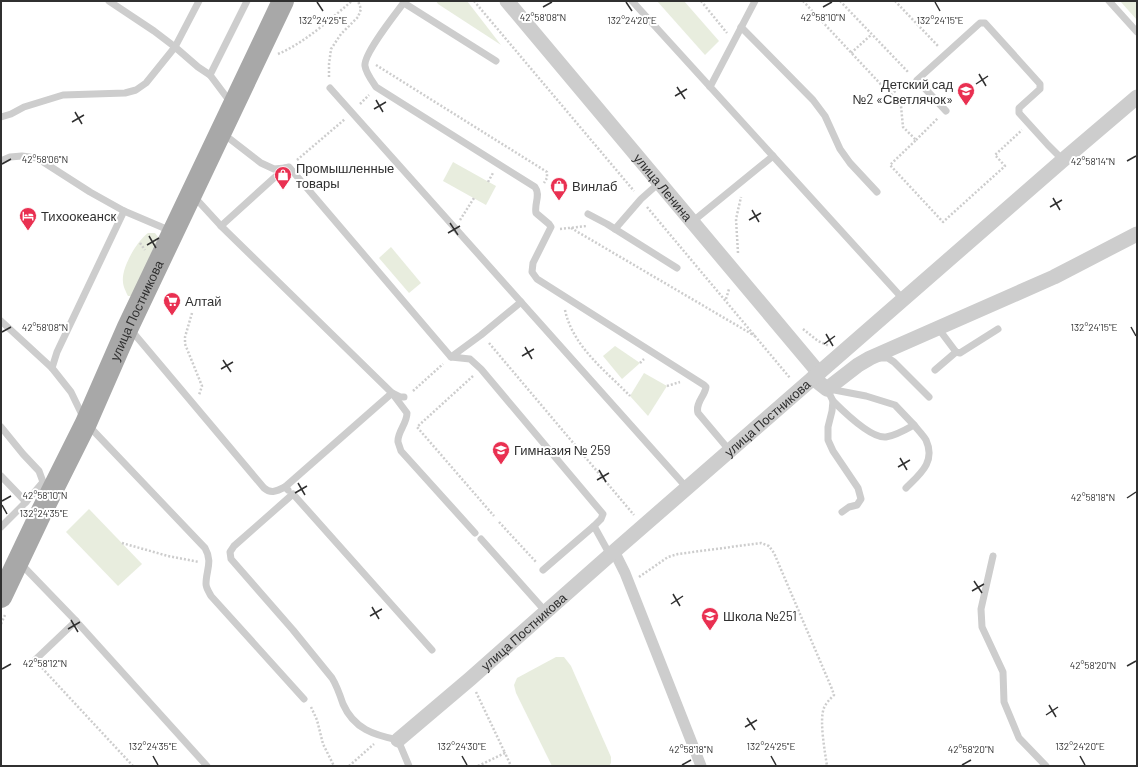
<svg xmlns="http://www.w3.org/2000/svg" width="1138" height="767" font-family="Barlow,sans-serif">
  <rect width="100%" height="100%" fill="#fff"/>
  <g fill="#e8edde">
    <path d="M436,1H467L501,45L438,4Z"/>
    <path d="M657,1H684L719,41L705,55Z"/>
    <path d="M1120,1H1137V20Z"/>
    <path d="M453,162L496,186L486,205L443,181Z"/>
    <path d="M148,233H155L158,237L133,296H128C126,292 123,286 123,282C121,268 137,241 148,233Z"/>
    <path d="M391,247L421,283L409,293L379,258Z"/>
    <path d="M615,346L640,363L622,379L603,356Z"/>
    <path d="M644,373L667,386L648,416L630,396Z"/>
    <path d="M89,509L142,564L118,586L66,532Z"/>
    <path d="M556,657H564L571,666L611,757V763L609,766H552L516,693L514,685L517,678Z"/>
  </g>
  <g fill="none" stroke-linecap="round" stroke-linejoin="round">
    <g stroke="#cdcdcd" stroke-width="2.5" stroke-dasharray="2 2" stroke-linecap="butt">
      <path d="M474,1L634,191"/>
      <path d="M701,1L727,33"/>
      <path d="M803,1L901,106L903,127L916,140L890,165L943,222L1005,166L995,155L1022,130"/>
      <path d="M840,1L909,73"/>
      <path d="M895,1L938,46"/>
      <path d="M851,53L871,35"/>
      <path d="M278,54C306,42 329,20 352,1"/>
      <path d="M376,65L547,172V178L544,183"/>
      <path d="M329,77V64L331,49L341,34L358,17L361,9L358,1"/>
      <path d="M891,95L906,81"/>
      <path d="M360,104L369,95"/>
      <path d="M916,140L938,118"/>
      <path d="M297,160L345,119"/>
      <path d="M488,182L493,173"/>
      <path d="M647,207L790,378"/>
      <path d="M460,220L474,198"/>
      <path d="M571,228L755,336"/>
      <path d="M560,229L587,226"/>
      <path d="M140,243L145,250"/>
      <path d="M738,253L736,219L741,197"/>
      <path d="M726,299L729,289"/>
      <path d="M565,310C573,347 605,370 630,396"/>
      <path d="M192,313L185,337V344L202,386L199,395"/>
      <path d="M803,329L818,341L829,346"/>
      <path d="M489,343L634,515"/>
      <path d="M640,363L644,359"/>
      <path d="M473,376L417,427L494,516"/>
      <path d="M667,386L680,382"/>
      <path d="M413,391L443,364"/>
      <path d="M499,522L536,562"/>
      <path d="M122,543L168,556L199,562"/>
      <path d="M639,577L668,557L678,554L761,543L769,546L774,553L832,689L834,695C830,699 826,703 824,708C819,720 825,752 827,766"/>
      <path d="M1,624L5,615"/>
      <path d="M42,668L133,766"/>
      <path d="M476,692L505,753"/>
      <path d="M311,707L317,720L323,744L334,766"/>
      <path d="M349,766L374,744"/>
      <path d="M478,766L505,753L511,766"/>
    </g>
    <g stroke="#cdcdcd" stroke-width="7">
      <path d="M109,1L154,31L175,47L199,1"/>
      <path d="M405,1C397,12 363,54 365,66C366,73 372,81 376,87L535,187C541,195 534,203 536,213L549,224L551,227L533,263L532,272L537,279L704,385L706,387C705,396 695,403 698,413L730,451"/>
      <path d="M632,1L903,299"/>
      <path d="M1109,1L1137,32"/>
      <path d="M404,3L496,61"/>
      <path d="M741,27L813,100L825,116L840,149L850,163L877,192"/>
      <path d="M210,75L247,1"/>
      <path d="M710,87L755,1"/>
      <path d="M330,88L687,488"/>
      <path d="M946,111L917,80L980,23H985L1040,84V89L1019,108V113L1048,145L1063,160"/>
      <path d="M1,117L11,114L24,107L63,95L125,93L136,90L146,83L175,47L198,67L210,75L231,103"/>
      <path d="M230,139L261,163L274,169L285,168"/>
      <path d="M1,161L10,157L22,156L37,158L90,192L124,211L171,231"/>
      <path d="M199,202L221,226L392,393L407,413C407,424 397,432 398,442C399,445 400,448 401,451L475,533"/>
      <path d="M588,214L607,224L677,268"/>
      <path d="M692,222L773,156"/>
      <path d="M221,226L285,168L289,167L451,357"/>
      <path d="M615,229L641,199L659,183"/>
      <path d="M521,302L481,335L451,357L470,359L481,369L603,514L601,519L594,526L543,570"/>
      <path d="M1,321L52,368L71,392L86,423L205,548C213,562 206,570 206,584C206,588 209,592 211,596L304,699"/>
      <path d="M938,328L956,352L960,353L998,329"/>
      <path d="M131,330L264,488C271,494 277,491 285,487"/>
      <path d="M879,358H888L894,362L929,397"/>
      <path d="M52,368L57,352L124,211"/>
      <path d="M935,370L956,352"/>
      <path d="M827,389L833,401L832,411L828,427V440L833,451L858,488L861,499L857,505L849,507L842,512"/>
      <path d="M829,389L866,396L895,405L914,425"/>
      <path d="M833,401C843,411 871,439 886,437C894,436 907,429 914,425C918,430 923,435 926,440C936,462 920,474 906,488"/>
      <path d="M1,427L23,454L39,471L43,482L50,491"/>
      <path d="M1,476L26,502"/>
      <path d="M288,490L285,487L392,393L400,397H404"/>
      <path d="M594,526L610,555"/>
      <path d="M1,527L26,502L43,482"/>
      <path d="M481,539L546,612"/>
      <path d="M993,556L981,609L982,627L1003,672L1004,702L1019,738L1046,766"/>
      <path d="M21,564L76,621L207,766"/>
      <path d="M35,660L76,621"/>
      <path d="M409,766L398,740C374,735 354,729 343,704C340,695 337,686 332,678L293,630L231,559L230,552L234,546L293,494L432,650"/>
    </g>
    <path stroke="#cdcdcd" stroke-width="11" d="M614,551L625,573L701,766"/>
    <g stroke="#cdcdcd" stroke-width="15">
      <path id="s1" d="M507,1L819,373"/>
      <path d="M813,378L827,389L858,365L870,358L1054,277L1137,234"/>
      <path id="s2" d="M398,740L470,679L610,555L1063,160L1137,97"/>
    </g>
    <path stroke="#a8a8a8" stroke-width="22" id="s3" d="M1,597L41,513L86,423L128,327L283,1"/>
  </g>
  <path fill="none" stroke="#303030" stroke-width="1.5" d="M317,2L323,11M626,2L632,11M935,2L940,11M543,7L552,2M823,7L832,2M979,74L986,86M976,84L988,76M677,87L685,99M675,96L687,89M376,100L383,112M374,109L386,102M75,112L82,124M72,122L84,115M1127,161L1136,156M2,164L11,159M1053,198L1060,210M1050,207L1062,200M752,210L759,222M749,220L761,213M450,223L458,235M448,233L460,226M149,236L156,248M147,245L159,238M1131,327L1136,336M2,332L11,327M826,334L833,346M824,344L835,336M525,347L532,359M522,356L534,349M223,360L231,372M221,369L233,362M900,458L907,470M898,467L910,460M599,470L606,482M597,480L609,473M298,483L305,495M295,493L307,486M1127,498L1136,492M2,501L11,496M2,505L7,514M974,581L982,593M972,591L984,584M673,594L680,606M671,604L683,596M372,607L379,619M370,616L382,609M71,620L78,632M68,629L80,622M1127,666L1136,661M2,669L11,664M1049,705L1056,717M1046,715L1058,707M747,718L755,730M745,727L757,720M153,756L158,765M462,756L467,765M771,756L776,765M1080,756L1085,765M682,765L691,760M962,765L971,760"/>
  <defs>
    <symbol id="school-pin" viewBox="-11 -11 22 30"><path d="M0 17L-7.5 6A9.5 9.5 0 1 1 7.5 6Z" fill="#e93051" stroke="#fff"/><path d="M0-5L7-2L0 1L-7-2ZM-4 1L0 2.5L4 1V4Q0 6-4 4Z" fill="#fff"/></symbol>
    <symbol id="shop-pin" viewBox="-11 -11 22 30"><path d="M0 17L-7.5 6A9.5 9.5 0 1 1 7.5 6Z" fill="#e93051" stroke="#fff"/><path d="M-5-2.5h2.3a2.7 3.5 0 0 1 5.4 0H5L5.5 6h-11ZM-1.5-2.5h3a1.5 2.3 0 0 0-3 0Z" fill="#fff"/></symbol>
    <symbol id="hotel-pin" viewBox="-11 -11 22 30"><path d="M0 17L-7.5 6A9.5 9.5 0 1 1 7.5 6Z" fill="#e93051" stroke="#fff"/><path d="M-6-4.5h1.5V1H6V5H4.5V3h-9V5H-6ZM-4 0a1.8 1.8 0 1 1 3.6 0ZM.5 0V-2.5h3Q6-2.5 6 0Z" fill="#fff"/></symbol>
    <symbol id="supermarket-pin" viewBox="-11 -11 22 30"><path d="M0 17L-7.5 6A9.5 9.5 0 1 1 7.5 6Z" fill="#e93051" stroke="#fff"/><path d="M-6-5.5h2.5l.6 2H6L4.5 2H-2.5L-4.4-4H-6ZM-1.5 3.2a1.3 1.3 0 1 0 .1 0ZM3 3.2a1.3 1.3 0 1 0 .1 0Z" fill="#fff"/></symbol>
  </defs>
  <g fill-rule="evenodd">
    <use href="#school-pin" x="956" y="81" width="20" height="27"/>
    <use href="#shop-pin" x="273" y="165" width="20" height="27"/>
    <use href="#shop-pin" x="549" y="176" width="20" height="27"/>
    <use href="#hotel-pin" x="18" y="206" width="20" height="27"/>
    <use href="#supermarket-pin" x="162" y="291" width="20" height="27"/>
    <use href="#school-pin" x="491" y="440" width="20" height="27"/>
    <use href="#school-pin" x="700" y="606" width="20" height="27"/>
  </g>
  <g text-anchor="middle" stroke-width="4" stroke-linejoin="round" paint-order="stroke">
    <g font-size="13" fill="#303030" stroke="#fff" text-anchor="start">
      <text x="953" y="89" text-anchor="end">Детский сад<tspan x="953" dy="15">№2 «Светлячок»</tspan></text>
      <text x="296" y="173">Промышленные<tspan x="296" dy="15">товары</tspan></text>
      <text x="572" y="191">Винлаб</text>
      <text x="41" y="221">Тихоокеанск</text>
      <text x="185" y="306">Алтай</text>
      <text x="514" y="455">Гимназия № 259</text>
      <text x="723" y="621">Школа №251</text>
    </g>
    <g font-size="13" fill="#303030" stroke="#fff">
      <text dy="5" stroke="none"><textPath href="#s1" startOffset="243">улица Ленина</textPath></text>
      <text dy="5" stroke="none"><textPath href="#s3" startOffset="317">улица Постникова</textPath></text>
      <text dy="5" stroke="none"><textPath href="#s2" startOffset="490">улица Постникова</textPath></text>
      <text dy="5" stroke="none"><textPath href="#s2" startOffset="166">улица Постникова</textPath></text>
    </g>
  </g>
  <g font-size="10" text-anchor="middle" fill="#303030" stroke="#fff" stroke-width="4" stroke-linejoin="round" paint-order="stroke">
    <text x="543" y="21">42°58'08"N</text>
    <text x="823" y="21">42°58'10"N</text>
    <text x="323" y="24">132°24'25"E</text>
    <text x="632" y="24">132°24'20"E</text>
    <text x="940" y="24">132°24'15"E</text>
    <text x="45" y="163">42°58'06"N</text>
    <text x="1093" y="165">42°58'14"N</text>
    <text x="45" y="331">42°58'08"N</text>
    <text x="1094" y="331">132°24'15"E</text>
    <text x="45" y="499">42°58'10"N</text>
    <text x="1093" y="501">42°58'18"N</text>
    <text x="44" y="517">132°24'35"E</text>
    <text x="45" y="667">42°58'12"N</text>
    <text x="1093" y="669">42°58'20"N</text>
    <text x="153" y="750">132°24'35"E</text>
    <text x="462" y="750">132°24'30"E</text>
    <text x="771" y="750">132°24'25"E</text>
    <text x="1080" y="750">132°24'20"E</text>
    <text x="691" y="753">42°58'18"N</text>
    <text x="971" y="753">42°58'20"N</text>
  </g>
  <rect width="1138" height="767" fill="none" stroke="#303030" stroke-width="4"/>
</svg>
